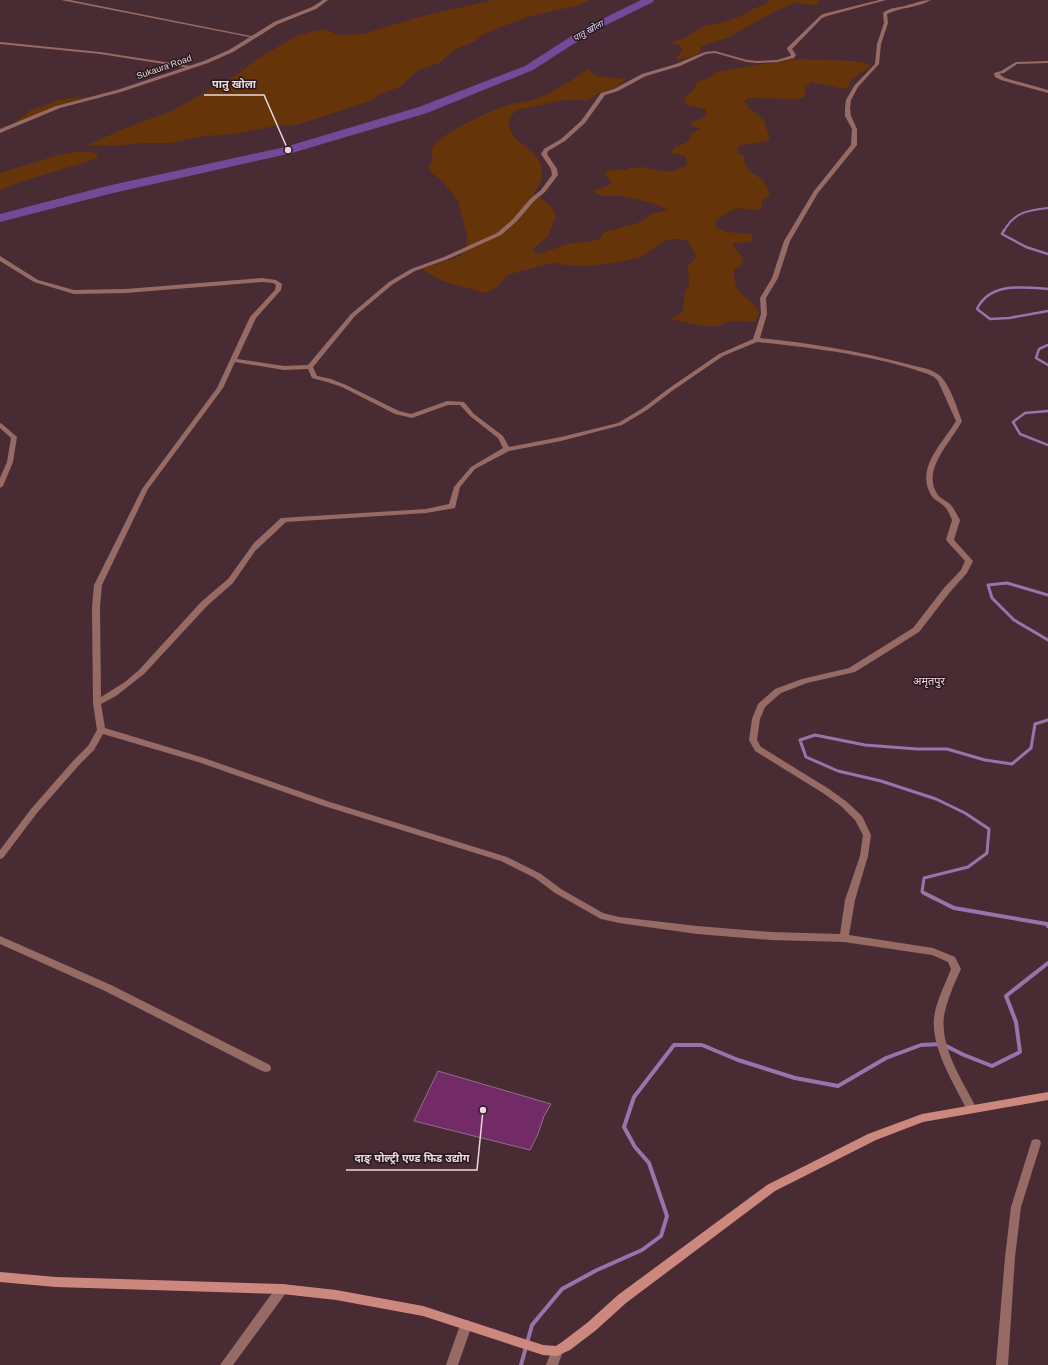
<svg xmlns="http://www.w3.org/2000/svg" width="1048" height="1365" font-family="Arial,'Noto Sans Devanagari',sans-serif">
  <rect width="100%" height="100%" fill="#492b34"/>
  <g fill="#663409">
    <path d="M493,0H590L579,5L528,17L493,30L481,36L474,42L456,49L439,63L417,71L400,87L380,94L370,101L306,122L295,125L275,126L235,134L205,136L170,143H143L112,146L87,145L133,125L172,111L238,74L256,60L296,36L314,31L325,29L338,35L363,34L419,17Z"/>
    <path d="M769,0H819L818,4C810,6 804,4 797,2L774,12L729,37L704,45L700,48L701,52C694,56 684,61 675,58L682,52V47L672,42L686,37L704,26L724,22L746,14L753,9L768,3Z"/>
    <path d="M800,59L855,61L869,64L870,67L852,79L846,89C834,88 823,83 811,82L805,88V96L799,99L749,98L744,101L749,108L764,120L770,139C765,144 747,142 739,146L737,150L739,154L744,156C745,173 753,171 763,181C766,184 768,191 770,195L762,200L761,208C752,214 744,206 735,209C730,211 719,218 715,221L716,227L726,232L752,234L753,242L734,243L732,245L741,255L743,262L740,267L734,270C734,301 751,293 759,313L755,322L730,321L718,326H703L671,319L683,311L685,291L689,285L688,266L696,257L688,241L679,239H670L663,242L642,257L620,262L590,266H573L553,263L521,271L507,275L497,287L485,293L442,281L422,269L460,256L466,249L467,236L458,201L442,181L432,173L428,165L433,160C432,156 431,152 432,148C439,134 492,110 508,105C518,102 529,102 538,98C556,91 572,80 588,69L595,76L626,79L615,88L599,93L588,100H565L516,110L509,119C509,122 509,126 510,129C517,149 544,148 542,177C542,183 536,188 534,194C545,201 553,205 556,217L548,236L534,248V253L537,254C548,252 557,247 568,244C580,241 592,244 602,237V234L605,232L641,222L651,214L667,210C662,204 629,197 620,196C611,196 603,197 595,193L593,190L605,187L612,182L604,174L611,170H624L630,168L643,167L664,172L676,170L685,166L687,163L685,156L672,153V152L675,147L688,142L691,134L701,128L693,126L690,123L704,117L707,114L705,109L687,105L684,98C689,94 696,90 696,82L712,77L713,73L717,72L786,60Z"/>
    <path d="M76,97H89L56,106L13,124L31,110L57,101Z"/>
    <path d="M76,152H94L98,155L96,158L90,161L20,182L0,190V173L59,155Z"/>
  </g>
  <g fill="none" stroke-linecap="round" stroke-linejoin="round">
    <path stroke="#9774ac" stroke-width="2" d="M1004,231C1014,212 1029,210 1048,208"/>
    <g stroke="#9774ac" stroke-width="2.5">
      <path d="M1004,230L1002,234L1026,247L1048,254"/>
      <path d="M1048,289C1023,287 990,282 977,309L990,319L1009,318L1048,311"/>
      <path d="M1048,345L1039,349L1036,358L1048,365"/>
      <path d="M1048,411L1025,413L1013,422L1020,434L1048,445"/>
    </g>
    <g stroke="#9774ac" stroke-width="3">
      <path d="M1048,595L1007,583L988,585L992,598L1014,620L1048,640"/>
      <path d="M926,894L922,892L924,878L968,867L987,853L989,829L965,813L936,799L881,781L838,771L806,757L800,740L815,735L865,745L917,749H947L985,760L1012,764L1031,748L1035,724L1048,720"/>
    </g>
    <g stroke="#9774ac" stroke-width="4">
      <path d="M924,893L954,908L1047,924L1048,926"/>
      <path d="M521,1365L532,1325L562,1289L597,1270L642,1250L661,1236L667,1216L649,1163L635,1147L624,1127L634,1097L674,1045H702L738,1060L795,1078L838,1086L886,1058L921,1045L942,1044L964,1055L992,1066L1020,1052L1016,1022L1006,996L1048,963"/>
    </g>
    <path fill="#734998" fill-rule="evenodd" d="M641,0H654L653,2L592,32L533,70L427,113L292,153L109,194L0,222V214L107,186L285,147L419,107L525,66L584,28Z"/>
  </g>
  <path fill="#732b68" stroke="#8d7187" d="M438,1071L551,1104L544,1116L538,1134L530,1150L414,1121Z"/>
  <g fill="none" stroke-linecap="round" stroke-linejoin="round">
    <g fill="#976b65" fill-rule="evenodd">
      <path d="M61,0H70L256,37L254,38Z"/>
      <path d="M879,0H886L827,16L822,18L792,49L796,55L794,58L777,62L757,63L747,62L715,53L706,54L680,66L646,76L618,91L605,95L585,123L565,141L548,151L547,154L557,169L558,175L545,192L534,201L517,221L501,235L448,259L415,271L393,284L355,316L313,367L317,376L331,379L346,385L399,411L411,414L447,401L464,402L474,414L503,436L509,447L561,437L618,423L643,408L668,389L719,354L753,339L761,314L760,298L772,278L784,241L814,191L851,145L852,129L845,116V108L846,100L854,86L875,64L877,44L884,23L883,13C890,7 899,8 908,5C916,3 923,0 931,0C918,8 901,7 887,14L888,23L881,44L879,64L858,87L851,100L850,108L851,116L857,129V145L818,193L790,241L778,278L766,298L767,314L760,338C809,343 859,351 907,364C917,367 931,368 939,375C950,384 957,408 962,421C952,441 920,471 938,495C941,499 947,501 950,504C954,508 957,515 960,520L954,540L973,561L967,573L950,592L919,632L855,672L807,683L781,693L765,707L760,719L757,740L761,747L829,789L847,802L862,816L871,835L868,856L855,900L849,935L933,948L955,957L961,969C954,984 947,1000 944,1016C940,1049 963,1081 977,1109L976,1112L972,1113L968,1112C955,1085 931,1049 934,1018C936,1001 945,985 951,969L948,962L932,955L844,942L771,940L697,934L619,923L601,919L555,893L535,878L501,861L324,806L198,762L103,734L94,750L79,765L37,813L3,858L0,859V850L31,809L73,761L88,746L97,730L93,703L92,607L94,585L142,489L217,388L250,317L275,290L276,285L273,283L262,282L126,293L74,294L34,282L0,261V256L38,280L74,290L126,289L262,278L276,280L282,284L281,290L256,318L237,359L284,366L308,365L351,314L389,282L411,269L444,257L497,233L513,219L530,199L541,190L552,175L551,169L541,154L544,149L561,139L581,121L601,93L614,89L642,74L676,64L705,52L715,51L747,60L757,61L777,60L790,56L791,55L787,49V48L819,17L823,14ZM757,342C814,348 874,355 928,374L934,377L938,381L956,421C943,443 915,468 931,495C934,500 940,502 945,507C948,510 950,515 952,520L946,540L965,561L961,570L944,588L913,628L849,668L802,679L775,689L758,704L752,719L749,740L755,751L823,793L841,806L855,820L863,835L860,856L845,900L840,934L771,932L697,926L619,917L603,913L561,889L541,874L507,857L330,802L204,758L105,728L101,704L116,696L144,674L207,606L233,583L255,551L286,522L426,513L455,508L460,487L475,469L509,451L561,441L622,425L647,410L672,391L723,356ZM235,362L284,370L308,369L312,378L327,382L342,387L395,414L412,418L448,405H460L470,416L498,438L503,448L471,467L454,487L449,504L426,509L281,518L254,543L228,579L201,602L139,670L125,682L101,697L100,607L102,585L148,489L223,388Z"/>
      <path d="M0,42L100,52L190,66L192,67L190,68L100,54L0,44Z"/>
      <path d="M1048,61V63L1017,64L1004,73L999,74L1005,78L1048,90V93L1001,80L995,77L994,73L1001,71L1016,62Z"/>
      <path d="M0,423L2,424L17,437L13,462L3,486L0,488V478L7,462L11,438L0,428Z"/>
      <path d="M0,936L111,985L270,1065L271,1068L270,1071L266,1072L262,1071L105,991L0,944Z"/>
      <path d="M1036,1139L1040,1140L1041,1143L1021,1207L1015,1257L1008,1365H996L1005,1257L1011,1207L1031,1143L1032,1140Z"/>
      <path d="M282,1284L286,1285L288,1289L286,1293L233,1365H220L278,1285Z"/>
      <path d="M466,1320L470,1321L472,1325L458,1365H446L460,1325L462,1321Z"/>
      <path d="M557,1346L561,1347L563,1351L558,1365H546L553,1347Z"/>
    </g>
    <path fill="#976b65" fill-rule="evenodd" d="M323,0H328L316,9L278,24L233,52L208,63L121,92L60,108L0,133V129L56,106L117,90L204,61L229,50L274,22L312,7Z"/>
    <path fill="#cd887e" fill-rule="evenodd" d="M1048,1092V1100L923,1122L876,1140L775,1191L626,1303L595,1331L570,1350L557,1356L543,1355L423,1316L336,1300L282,1294L56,1287L0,1282V1272L56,1277L282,1284L336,1290L423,1306L543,1345L556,1346L562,1342L587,1323L618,1295L767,1185L868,1134L922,1114Z"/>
  </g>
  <g text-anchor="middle" stroke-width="3" stroke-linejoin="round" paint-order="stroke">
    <g font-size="9" font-style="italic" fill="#e8d2fe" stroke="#26181c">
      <text transform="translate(588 31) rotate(-29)" y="3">पातु खोला</text>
    </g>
    <g font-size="9" fill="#ebd7dc" stroke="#26181c">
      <text transform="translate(164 67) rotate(-19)" y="3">Sukaura Road</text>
    </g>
    <g font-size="11" fill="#f7cfd9" stroke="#26181c">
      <text x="929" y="685">अमृतपुर</text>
    </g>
  </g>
  <path fill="none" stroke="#ebd7dc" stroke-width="1.5" d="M288 150L264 95H204M483 1110L477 1170H346"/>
  <g fill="#ebd7dc" stroke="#26181c" stroke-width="1.5">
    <circle cx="288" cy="150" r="4"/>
    <circle cx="483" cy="1110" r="4"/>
  </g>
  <g font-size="11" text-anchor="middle" font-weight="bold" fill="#ebd7dc" stroke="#26181c" stroke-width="3" stroke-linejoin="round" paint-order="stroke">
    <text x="234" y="88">पातु खोला</text>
    <text x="412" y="1162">दाङ् पोल्ट्री एण्ड फिड उद्योग</text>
  </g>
</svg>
